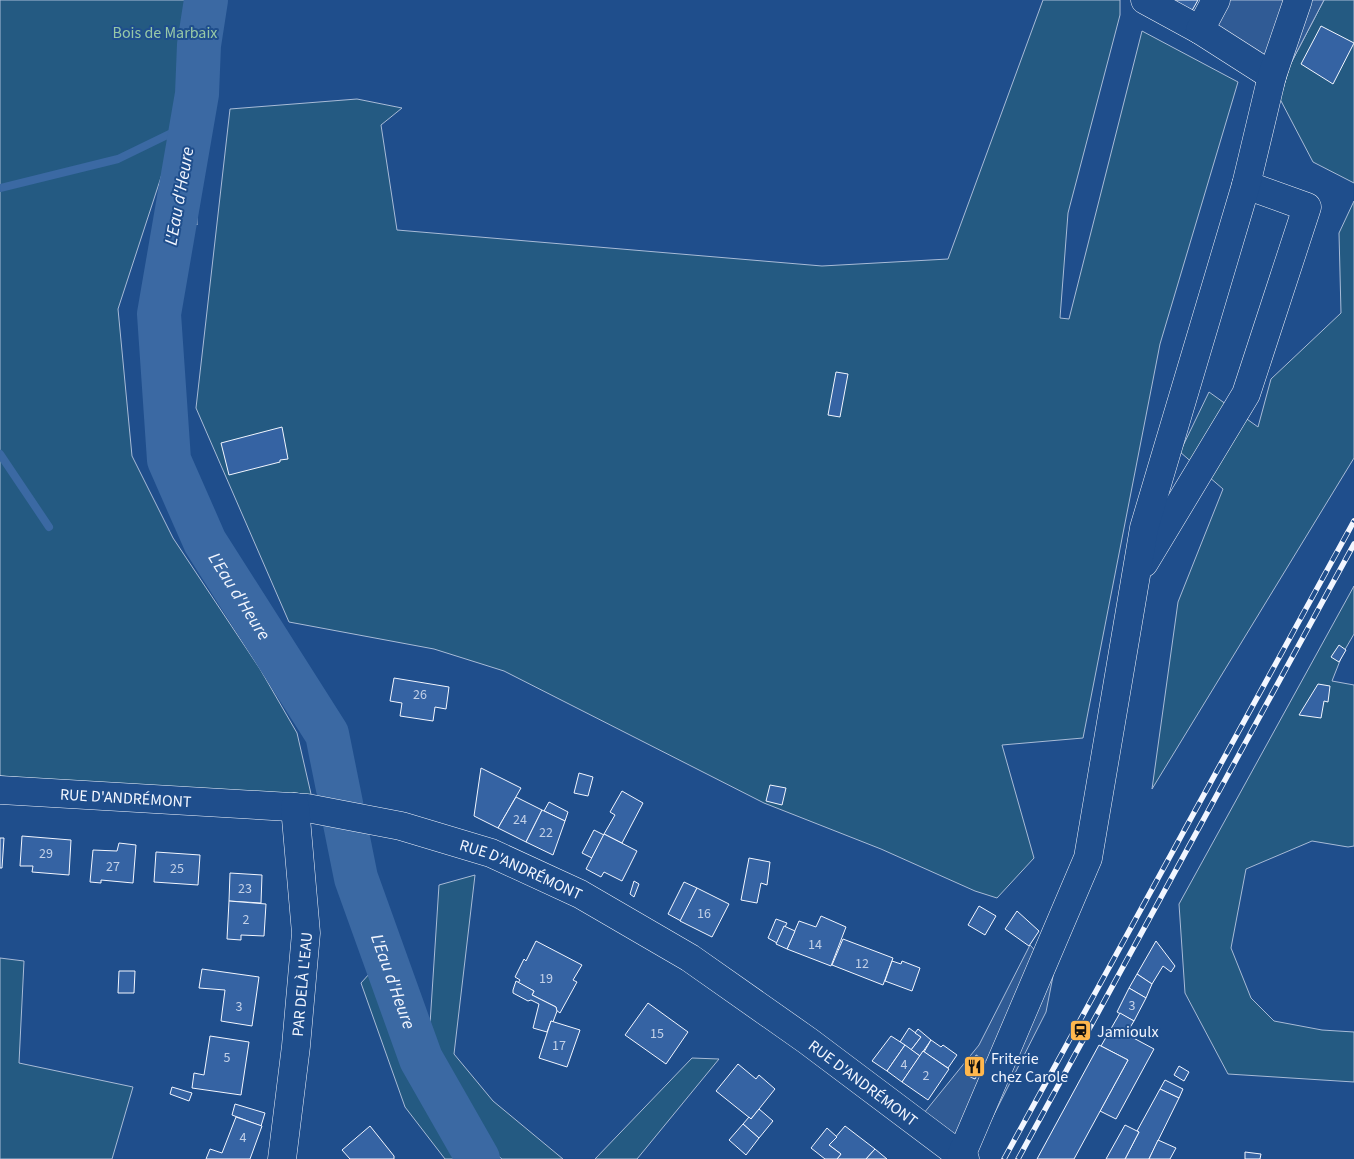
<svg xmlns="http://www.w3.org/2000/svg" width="1354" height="1159" font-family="'Source Sans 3',sans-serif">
  <rect width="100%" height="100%" fill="#1f4e8c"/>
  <g fill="#245a82" stroke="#a8bbd7">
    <path d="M0,0H198L196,85L197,225L165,165L118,309L132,456L173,538L260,669L297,733L311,794L302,800L0,776Z"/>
    <path d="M1043,0H1120V15L1068,213L1060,318L1069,319L1142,31L1238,82L1160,344L1083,738L1002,745L1034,858L997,898L975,891L881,849L764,803L504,671L434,649L289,622L196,408L230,109L357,99L402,108L381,125L397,230L822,266L948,259Z"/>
    <path d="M1324,0H1354V183L1313,162L1280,99L1290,65Z"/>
    <path d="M1354,201V458L1152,789L1178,602L1223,489L1180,452L1209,392L1258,427L1271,379L1341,313L1339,233Z"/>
    <path d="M1354,586V634L1343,653L1332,681L1354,685V846L1348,847L1312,841L1246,869L1231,948L1251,998L1274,1021L1322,1030L1354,1032V1082L1228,1074L1185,993L1179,904Z"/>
    <path d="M475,875L454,1054L493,1101L563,1159H502L483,1144L428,1055L439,885Z"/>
    <path d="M0,958L24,961L19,1063L133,1087L112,1159H0Z"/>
    <path d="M370,973L431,1109L478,1159H445L405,1107L361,983Z"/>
    <path d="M692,1058L719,1059L637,1159H595Z"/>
  </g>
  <g fill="#305b95" stroke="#a8bbd7">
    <path d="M1212,0H1324L1290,65L1280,99L1263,88L1195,33Z"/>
    <path d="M1030,945L1054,971L1046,1012L976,1150L924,1113L979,1045Z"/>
  </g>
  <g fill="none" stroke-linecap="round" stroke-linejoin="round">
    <g stroke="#3b69a3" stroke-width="8">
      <path d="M0,188L118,159L192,123"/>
      <path d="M0,454L49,527"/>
    </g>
    <path stroke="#3b69a3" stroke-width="44" id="s1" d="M206,0L199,45L197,94L159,314L169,460L205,542L327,734L356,878L421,1059L478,1159"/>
  </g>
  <g fill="#3563a3" stroke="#f2f6ff">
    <path d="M1165,0H1198L1190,14Z"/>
    <path d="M1321,26L1354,43L1333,84L1301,64Z"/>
    <path d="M836,372L848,374L840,417L828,415Z"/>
    <path d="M282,427L288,459L280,460V462L229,475L221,443Z"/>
    <path d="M1339,645L1346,650L1339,662L1331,657Z"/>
    <path d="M394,678L449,687L446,709L435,707L433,721L400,716L402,703L390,701Z"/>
    <path d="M1318,684L1330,686L1328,702L1324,701L1321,718L1299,715Z"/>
    <path d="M481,768L521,788L498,828L474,816Z"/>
    <path d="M579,773L593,777L588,796L574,793Z"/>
    <path d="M770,785L786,788L782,805L766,801Z"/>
    <path d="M622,791L643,803L622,843L604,834L615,815L610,812Z"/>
    <path d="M516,797L542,810L526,842L498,828Z"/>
    <path d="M549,802L568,812L565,821L544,811Z"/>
    <path d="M542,810L565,821L553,855L526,842Z"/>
    <path d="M594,830L604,835L592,858L582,853Z"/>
    <path d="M604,834L637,851L622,881L604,872L601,877L586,869Z"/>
    <path d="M22,836L71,840L69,875L32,872L33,866H20Z"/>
    <path d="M0,838H4L2,868H0Z"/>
    <path d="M119,843L136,845L133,883L101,880V883L90,882L93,850L117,851Z"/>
    <path d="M156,852L200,855L198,885L154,882Z"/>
    <path d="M749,858L770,862L767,885L761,883L757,903L741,900Z"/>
    <path d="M230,873L262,875L261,903L229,901Z"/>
    <path d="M634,881L639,884L634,897L630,894Z"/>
    <path d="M684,882L697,888L681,921L668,914Z"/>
    <path d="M697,888L729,904L712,937L680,921Z"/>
    <path d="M229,901L266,904L264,936L241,935V940L227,939Z"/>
    <path d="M979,906L996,916L985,935L968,925Z"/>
    <path d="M1017,911L1039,931L1029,946L1005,929Z"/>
    <path d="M821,916L846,927L831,966L787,949L799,921L816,927Z"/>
    <path d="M776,919L787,923L777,943L768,938Z"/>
    <path d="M784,926L795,931L787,949L776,944Z"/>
    <path d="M843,939L893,958L883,985L832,965Z"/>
    <path d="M536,941L582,965L573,980L577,982L560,1013L556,1010V1007L532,995L534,991L518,983L520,980L515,977L524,959L526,961Z"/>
    <path d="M1156,941L1175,966L1171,972L1163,966L1152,984L1137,974Z"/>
    <path d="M892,961L901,964L902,961L920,968L912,991L885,981Z"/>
    <path d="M202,969L259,977L252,1026L221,1021L225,990L199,988Z"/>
    <path d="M119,971H135L134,993H118Z"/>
    <path d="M1137,974L1152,984L1146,998L1129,988Z"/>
    <path d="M516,981L534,991L532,995L556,1007L557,1011L553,1022L551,1021L547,1032L533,1028L539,1004L531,1000L528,1001L513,993V990Z"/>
    <path d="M1129,988L1146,998L1134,1021L1117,1012Z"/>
    <path d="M648,1003L688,1032L666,1064L625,1035Z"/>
    <path d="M1120,1013L1134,1021L1126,1034L1154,1049L1116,1119L1100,1111L1128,1060L1101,1046Z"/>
    <path d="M551,1021L580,1030L567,1067L539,1058Z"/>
    <path d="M909,1028L921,1037L911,1050L900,1042Z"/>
    <path d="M918,1029L931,1040L920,1056L911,1050L921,1037L915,1033Z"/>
    <path d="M210,1036L249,1042L241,1095L192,1088L194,1073L204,1075Z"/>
    <path d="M891,1036L905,1045L887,1071L872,1061Z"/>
    <path d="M931,1040L941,1047L943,1045L957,1055L948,1068L924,1052Z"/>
    <path d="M905,1045L920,1056L902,1082L887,1071Z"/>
    <path d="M1099,1045L1128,1060L1074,1159H1037Z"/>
    <path d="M923,1051L949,1069L928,1100L902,1082Z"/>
    <path d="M976,1055L985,1060L975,1079L966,1075Z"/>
    <path d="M738,1064L756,1079L759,1075L775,1089L751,1119L716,1091Z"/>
    <path d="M1179,1066L1189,1072L1184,1081L1174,1075Z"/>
    <path d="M1165,1080L1183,1089L1179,1098L1160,1089Z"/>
    <path d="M172,1087L192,1093L189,1101L170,1094Z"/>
    <path d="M1160,1089L1179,1098L1149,1159H1125L1139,1132L1137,1131Z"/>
    <path d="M235,1104L265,1113L261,1126L232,1115Z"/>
    <path d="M759,1109L773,1121L759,1138L743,1124L749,1117L751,1119Z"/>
    <path d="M236,1117L262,1126L250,1159H206L210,1149L222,1153Z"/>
    <path d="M743,1124L759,1138L746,1155L729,1140Z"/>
    <path d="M1125,1125L1139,1132L1125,1159H1106Z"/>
    <path d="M370,1126L394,1156V1159H350L342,1150Z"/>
    <path d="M845,1126L875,1149L866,1159H837L841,1154L829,1145Z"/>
    <path d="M827,1128L837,1137L829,1145L841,1154L837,1159H825L811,1148Z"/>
    <path d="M1158,1140L1176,1148L1170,1159H1149Z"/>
    <path d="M875,1149L887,1159H866Z"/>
    <path d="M1245,1152L1261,1154L1260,1159H1245Z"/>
  </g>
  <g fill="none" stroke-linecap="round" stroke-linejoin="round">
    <defs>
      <g id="minor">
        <path d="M1145,0L1200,30"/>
        <path d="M1216,0L1200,30L1272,76"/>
        <path d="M1144,563L1246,394L1307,207L1246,185"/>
        <path id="s2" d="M0,790L307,808L401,826L491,853L580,894L690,958L808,1041L965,1159"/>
        <path d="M961,1156L1088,858L1144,528L1246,185L1272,76L1298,0"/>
        <path id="s3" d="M282,1159L296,1046L306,933L295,807"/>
      </g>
    </defs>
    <use href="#minor" stroke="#f2f6ff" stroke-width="29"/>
    <use href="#minor" stroke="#1f4e8c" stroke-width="28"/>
    <defs>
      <g id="rail">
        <path d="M1004,1159L1354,521"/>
        <path d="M1018,1159L1354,544"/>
      </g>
    </defs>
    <use href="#rail" stroke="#f2f6ff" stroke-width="5.5"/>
    <use href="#rail" stroke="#1f4e8c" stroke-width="4" stroke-dasharray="11" stroke-linecap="butt"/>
  </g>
  <defs>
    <symbol id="station-square" viewBox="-11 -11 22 22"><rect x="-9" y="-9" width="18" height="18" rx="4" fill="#ffb74d" stroke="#1f4e8c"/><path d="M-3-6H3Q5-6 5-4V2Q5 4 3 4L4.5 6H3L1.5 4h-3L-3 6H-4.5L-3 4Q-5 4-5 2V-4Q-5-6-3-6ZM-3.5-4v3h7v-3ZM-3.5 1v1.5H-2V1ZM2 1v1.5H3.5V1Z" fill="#111"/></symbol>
    <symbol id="restaurant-square" viewBox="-11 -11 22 22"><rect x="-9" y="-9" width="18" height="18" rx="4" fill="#ffb74d" stroke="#1f4e8c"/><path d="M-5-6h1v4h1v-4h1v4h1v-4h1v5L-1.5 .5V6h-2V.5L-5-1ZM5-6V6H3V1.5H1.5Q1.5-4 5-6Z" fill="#111"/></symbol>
  </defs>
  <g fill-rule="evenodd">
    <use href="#station-square" x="1068" y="1018" width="25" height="25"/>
    <use href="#restaurant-square" x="962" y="1054" width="25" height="25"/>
  </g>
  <g text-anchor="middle" stroke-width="4" stroke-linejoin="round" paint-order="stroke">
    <g font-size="14" fill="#c3d1e8">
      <text x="420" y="699">26</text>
      <text x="520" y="824">24</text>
      <text x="546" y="837">22</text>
      <text x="46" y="858">29</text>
      <text x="113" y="871">27</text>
      <text x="177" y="873">25</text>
      <text x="245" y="893">23</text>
      <text x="704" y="918">16</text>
      <text x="246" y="924">2</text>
      <text x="815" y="949">14</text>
      <text x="862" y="968">12</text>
      <text x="546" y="983">19</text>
      <text x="1132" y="1010">3</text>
      <text x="239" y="1011">3</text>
      <text x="657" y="1038">15</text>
      <text x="559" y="1050">17</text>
      <text x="227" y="1062">5</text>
      <text x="904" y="1069">4</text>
      <text x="926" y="1080">2</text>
      <text x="243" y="1142">4</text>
    </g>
    <g font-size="16" fill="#97c8a6" stroke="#1f4e8c">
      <text x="165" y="38">Bois de Marbaix</text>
    </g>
    <g font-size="16" fill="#f2f6ff" stroke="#1f4e8c">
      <text dy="6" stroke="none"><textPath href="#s2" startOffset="126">RUE D'ANDRÉMONT</textPath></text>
      <text dy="6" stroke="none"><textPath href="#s2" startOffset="531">RUE D'ANDRÉMONT</textPath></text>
      <text dy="6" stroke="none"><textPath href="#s3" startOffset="176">PAR DELÀ L'EAU</textPath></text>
      <text dy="6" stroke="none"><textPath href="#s2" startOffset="936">RUE D'ANDRÉMONT</textPath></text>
    </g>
    <g font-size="16" fill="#f2f6ff" stroke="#1f4e8c" text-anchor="start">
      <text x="1097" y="1037">Jamioulx</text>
      <text x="991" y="1064">Friterie<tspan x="991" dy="18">chez Carole</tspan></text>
    </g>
    <g font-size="18" font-style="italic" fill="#f2f6ff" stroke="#1f4e8c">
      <text transform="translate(179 196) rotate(-80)" y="6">L'Eau d'Heure</text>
      <text dy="6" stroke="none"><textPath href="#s1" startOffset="618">L'Eau d'Heure</textPath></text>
      <text dy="6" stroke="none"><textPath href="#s1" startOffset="1038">L'Eau d'Heure</textPath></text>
    </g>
  </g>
</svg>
